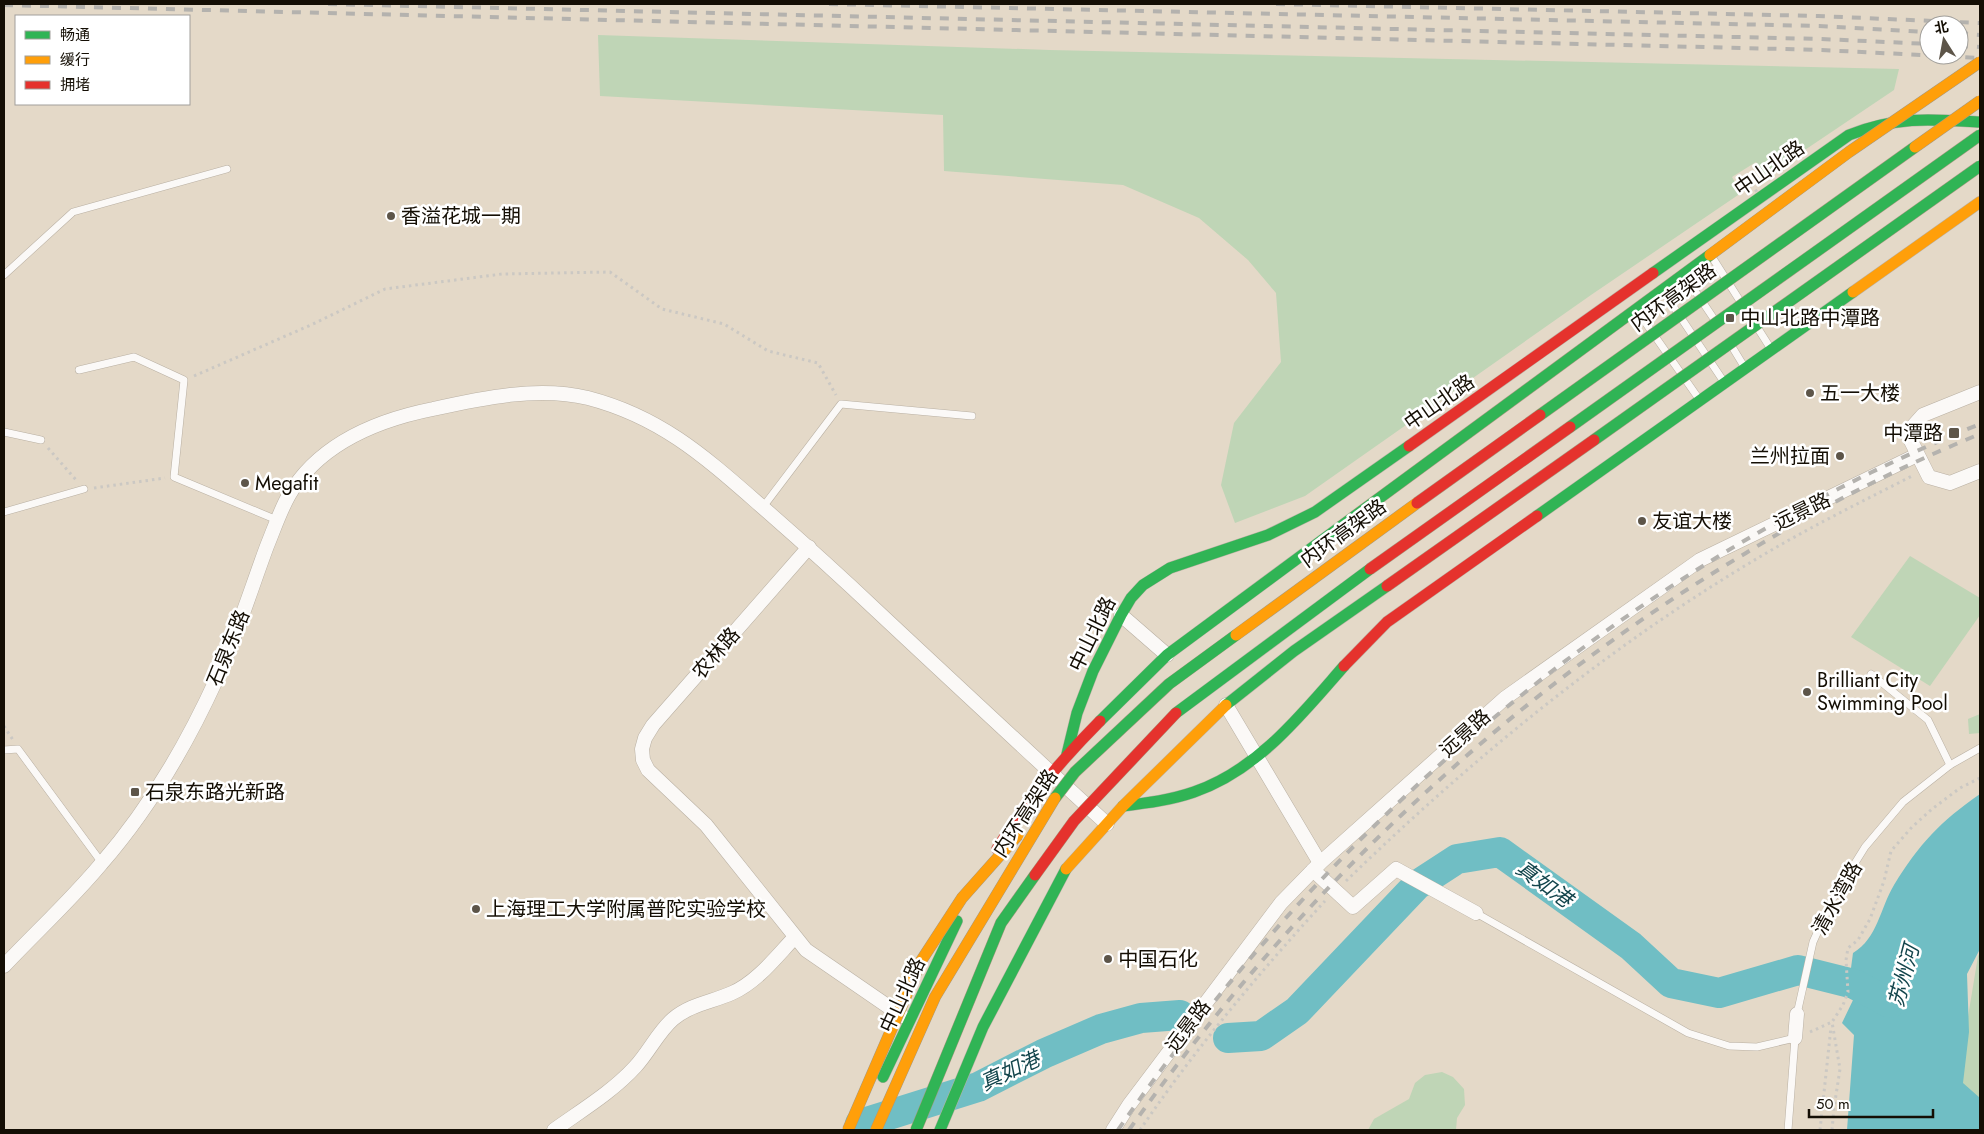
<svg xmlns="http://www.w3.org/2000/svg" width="1984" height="1134" font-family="Jost,'Noto Sans SC',sans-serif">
  <rect width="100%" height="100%" fill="#e4d9c8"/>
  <g fill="#bfd5b6">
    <path d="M598,35L1050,50L1899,69L1894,90L1766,176L1756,162L1732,177L1741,193L1591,295L1305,496L1235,523L1221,485L1234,423L1281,362L1276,293L1248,260L1199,218L1123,185L944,171L943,115L600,96Z"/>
    <path d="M1910,556L1980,598V615L1930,686L1851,637Z"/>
    <path d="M1980,714V733L1969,734L1968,719Z"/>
    <path d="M1980,953V1130H1948L1951,1120L1978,956Z"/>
    <path d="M1442,1072L1453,1077L1464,1089L1465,1105L1457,1118L1456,1130H1368L1374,1119L1409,1099L1415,1083L1425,1075Z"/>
  </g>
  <path fill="#70bec4" d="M1980,794V949L1967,974L1969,1032L1963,1083L1980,1098V1130H1847L1854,1035L1842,1023L1854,998V984L1851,968L1853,953C1878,938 1880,908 1894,885C1919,844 1941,821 1980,794Z"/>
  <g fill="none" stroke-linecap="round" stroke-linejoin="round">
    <g stroke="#70bec4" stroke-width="30">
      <path d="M1228,1038L1261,1036L1297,1011L1417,885L1457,859L1500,852L1631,946L1671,983L1719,993L1798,970L1854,984L1890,1003"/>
      <path d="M860,1124L978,1087L1043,1054L1101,1029L1141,1018L1180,1015"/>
    </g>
    <defs>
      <g id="lane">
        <path d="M1712,257L1740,301"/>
        <path d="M4,275L73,212L227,169"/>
        <path d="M1685,276L1714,319"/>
        <path d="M1663,291L1724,382"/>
        <path d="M1638,312L1699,399"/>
        <path d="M1757,327L1771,349"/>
        <path d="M1731,345L1745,368"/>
        <path d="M79,370L134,357L184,380L174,477L277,520"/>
        <path d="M4,432L41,440"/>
        <path d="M763,507L841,404L972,416"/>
        <path d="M4,512L84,489"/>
        <path d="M1871,674L1928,720L1950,765"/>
        <path d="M4,750L18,749L102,863"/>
        <path d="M1476,913L1688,1033L1729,1046L1757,1047L1795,1038L1788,1130"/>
        <path d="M1797,1014L1813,942L1832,900L1865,847L1903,802L1950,765L1980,748"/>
      </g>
      <g id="street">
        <path d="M1980,392L1923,415L1907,433L1929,477L1950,483L1980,471"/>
        <path d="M809,547L653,725L645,738L642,749L643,760L648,770L706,825L806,950L902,1016"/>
        <path d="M1121,615L1167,655"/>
        <path d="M1226,705L1320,863"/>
        <path d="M1313,870L1353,907L1396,869L1476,913"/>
        <path d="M4,966C36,932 71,900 101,864C149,809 187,744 217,678C237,635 251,589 267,546C274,529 280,511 289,495C319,444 378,420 433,409C482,398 538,386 588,398C661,417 705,457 760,505C799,539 838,574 876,610C953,682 1029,753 1107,824"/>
        <path d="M1795,1038L1797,1014"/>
        <path d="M554,1130C582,1110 612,1092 635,1067C649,1052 658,1032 673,1019C691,1004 712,1002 732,993C757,982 776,957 794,938"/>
        <path d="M1113,1130L1129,1105L1281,903L1320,863L1505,698L1700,560L1917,455"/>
      </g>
      <g id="fast">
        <path d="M1653,273L1849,135C1896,116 1931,119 1980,122"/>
        <path d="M1537,516L1853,292"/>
        <path d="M1226,705L1294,651L1387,586"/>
        <path d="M1176,713L1370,569"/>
        <path d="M1100,721L1167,655L1340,527"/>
        <path d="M1067,754L1077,713L1093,671L1121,615L1131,598L1143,585L1170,568L1268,535L1315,512L1409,446"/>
        <path d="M1123,806C1147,803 1171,800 1194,792C1258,770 1301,715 1344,666"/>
        <path d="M883,1077L957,921"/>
        <path d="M940,1130L983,1027L1066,869"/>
      </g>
      <g id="slow">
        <path d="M1853,292L1980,202"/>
        <path d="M1066,869L1123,806L1226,705"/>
      </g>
      <g id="jam">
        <path d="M1409,446L1653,273"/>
        <path d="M1344,666L1387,622L1537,516"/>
        <path d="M997,849C1026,802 1061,760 1100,721"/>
      </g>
    </defs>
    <use href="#lane" stroke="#b9b0a3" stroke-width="8"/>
    <use href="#street" stroke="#b9b0a3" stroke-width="15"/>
    <use href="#fast" stroke="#b9b0a3" stroke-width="12"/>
    <use href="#slow" stroke="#b9b0a3" stroke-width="12"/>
    <use href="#jam" stroke="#b9b0a3" stroke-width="12"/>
    <g stroke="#cbc8c3" stroke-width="3" stroke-dasharray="2.5 4" stroke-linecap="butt">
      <path d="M194,376L313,324L385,289L502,274L610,272L662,309L724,324L768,351L818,363L836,395"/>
      <path d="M48,448L77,481"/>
      <path d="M94,488L165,478"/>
      <path d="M4,726L13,740"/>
      <path d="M1346,881C1473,758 1610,645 1763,555C1812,526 1863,501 1914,475"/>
      <path d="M1810,1032L1832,1022"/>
      <path d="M1140,1130C1195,1049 1259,973 1325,901"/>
      <path d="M1820,1130L1831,1027"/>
      <path d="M1832,1130L1834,1108L1840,1069L1832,1022L1843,1005L1848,992L1846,960L1848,948L1858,940L1870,919L1884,881L1891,851L1912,827L1932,809L1960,788L1980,778"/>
    </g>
    <use href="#lane" stroke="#fbf9f7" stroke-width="7"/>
    <use href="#street" stroke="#fbf9f7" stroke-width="14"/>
    <use href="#fast" stroke="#30b455" stroke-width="11"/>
    <use href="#slow" stroke="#ff9f0a" stroke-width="11"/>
    <use href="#jam" stroke="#e5322d" stroke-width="11"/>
    <g stroke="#b4b2ae" stroke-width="4" stroke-dasharray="9 9" stroke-linecap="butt">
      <path d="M328,4L1821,39L1929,44"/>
      <path d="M829,4L1819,26L1929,32"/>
      <path d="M1276,4L1818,16L1980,23"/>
      <path d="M4,5L1822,50L1980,58"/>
      <path d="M1959,33L1980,35"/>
      <path d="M1959,46L1980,47"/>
      <path d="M1118,1130C1331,822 1631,565 1980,424"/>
      <path d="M1129,1130C1294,898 1501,699 1746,553C1821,507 1899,467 1980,434"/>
    </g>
    <defs>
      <g id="fast-bridge">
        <path d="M1540,415L1915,147"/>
        <path d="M1570,427L1980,135"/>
        <path d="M1594,440L1980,166"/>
        <path d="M1340,527L1710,255"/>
        <path d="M1055,798L1075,772L1169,684L1236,635"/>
        <path d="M916,1130L1001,923L1035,875"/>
      </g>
      <g id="slow-bridge">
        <path d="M1915,147L1980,101"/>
        <path d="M1710,255L1849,152L1980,62"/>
        <path d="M1236,635L1417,503"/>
        <path d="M848,1130L921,961L962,898L1018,835"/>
        <path d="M876,1130L935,997L1055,798"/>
      </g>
      <g id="jam-bridge">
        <path d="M1417,503L1540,415"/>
        <path d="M1370,569L1570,427"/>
        <path d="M1387,586L1594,440"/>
        <path d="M1035,875L1074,821L1176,713"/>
      </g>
    </defs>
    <use href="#fast-bridge" stroke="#a69980" stroke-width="12" stroke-linecap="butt"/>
    <use href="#slow-bridge" stroke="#a69980" stroke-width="12" stroke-linecap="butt"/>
    <use href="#jam-bridge" stroke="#a69980" stroke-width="12" stroke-linecap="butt"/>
    <path stroke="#cbc8c3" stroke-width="3" stroke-dasharray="2.5 4" stroke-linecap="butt" d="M1748,179L1759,195"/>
    <use href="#fast-bridge" stroke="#30b455" stroke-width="11"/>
    <use href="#slow-bridge" stroke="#ff9f0a" stroke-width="11"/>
    <use href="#jam-bridge" stroke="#e5322d" stroke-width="11"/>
  </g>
  <g fill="#5d5549" stroke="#fff" stroke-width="2">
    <circle cx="391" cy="216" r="5"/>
    <rect x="1725" y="313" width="10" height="10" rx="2.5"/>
    <circle cx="1810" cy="393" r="5"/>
    <rect x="1948" y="427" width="12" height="12" rx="2.5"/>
    <circle cx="1840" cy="456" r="5"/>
    <circle cx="245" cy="483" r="5"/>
    <circle cx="1642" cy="521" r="5"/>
    <circle cx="1807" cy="692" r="5"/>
    <rect x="130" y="787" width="10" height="10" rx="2.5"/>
    <circle cx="476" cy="909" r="5"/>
    <circle cx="1108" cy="959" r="5"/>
  </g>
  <g text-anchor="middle" stroke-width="5" stroke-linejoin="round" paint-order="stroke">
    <g font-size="20" fill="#140e04" stroke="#fff">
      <text transform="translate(1769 168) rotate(-35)" y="7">中山北路</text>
      <text transform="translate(1673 297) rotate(-36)" y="7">内环高架路</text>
      <text transform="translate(1439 402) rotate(-35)" y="7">中山北路</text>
      <text transform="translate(1802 511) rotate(-26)" y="7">远景路</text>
      <text transform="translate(1343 533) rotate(-36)" y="7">内环高架路</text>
      <text transform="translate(1092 634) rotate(-64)" y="7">中山北路</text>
      <text transform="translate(228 648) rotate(-68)" y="7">石泉东路</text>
      <text transform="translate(716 653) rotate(-49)" y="7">农林路</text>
      <text transform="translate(1465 733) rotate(-42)" y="7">远景路</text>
      <text transform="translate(1025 813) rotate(-57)" y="7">内环高架路</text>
      <text transform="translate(1837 898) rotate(-61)" y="7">清水湾路</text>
      <text transform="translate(902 995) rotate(-65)" y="7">中山北路</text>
      <text transform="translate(1188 1026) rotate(-53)" y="7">远景路</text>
    </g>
    <g font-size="20" fill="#140e04" stroke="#fff" text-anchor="start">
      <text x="401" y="223">香溢花城一期</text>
      <text x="1740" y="325">中山北路中潭路</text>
      <text x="1820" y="400">五一大楼</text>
      <text x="1943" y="440" text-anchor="end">中潭路</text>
      <text x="1830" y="463" text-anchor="end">兰州拉面</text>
      <text x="255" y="490">Megafit</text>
      <text x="1652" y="528">友谊大楼</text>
      <text x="1817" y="687">Brilliant City<tspan x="1817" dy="23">Swimming Pool</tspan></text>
      <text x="145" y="799">石泉东路光新路</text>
      <text x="486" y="916">上海理工大学附属普陀实验学校</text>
      <text x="1118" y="966">中国石化</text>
    </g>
    <g font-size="21" font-style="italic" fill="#13454c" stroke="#fff">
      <text transform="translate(1544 884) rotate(36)" y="7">真如港</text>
      <text transform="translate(1904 976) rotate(-75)" y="7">苏州河</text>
      <text transform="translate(1010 1071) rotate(-25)" y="7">真如港</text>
    </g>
  </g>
  <rect width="1984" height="1134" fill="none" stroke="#140e04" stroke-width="10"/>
  <rect x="15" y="15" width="175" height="90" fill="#ffffff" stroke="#a19f9b"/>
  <rect x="25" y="31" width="25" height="8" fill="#30b455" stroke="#a19f9b"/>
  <text x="60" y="40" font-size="15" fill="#140e04">畅通</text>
  <rect x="25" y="56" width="25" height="8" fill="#ff9f0a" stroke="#a19f9b"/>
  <text x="60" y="65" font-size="15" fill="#140e04">缓行</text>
  <rect x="25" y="81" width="25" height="8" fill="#e5322d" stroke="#a19f9b"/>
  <text x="60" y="90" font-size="15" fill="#140e04">拥堵</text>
  <g transform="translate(1944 40) rotate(349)"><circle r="24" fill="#ffffff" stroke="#a19f9b"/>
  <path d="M0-4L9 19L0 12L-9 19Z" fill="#5d5549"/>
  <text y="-8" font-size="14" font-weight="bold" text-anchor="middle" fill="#140e04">北</text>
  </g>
  <path d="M1809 1109v8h124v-8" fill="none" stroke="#140e04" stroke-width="2.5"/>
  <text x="1816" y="1109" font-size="15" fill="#140e04" stroke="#ffffff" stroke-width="4" paint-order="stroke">50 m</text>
</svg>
